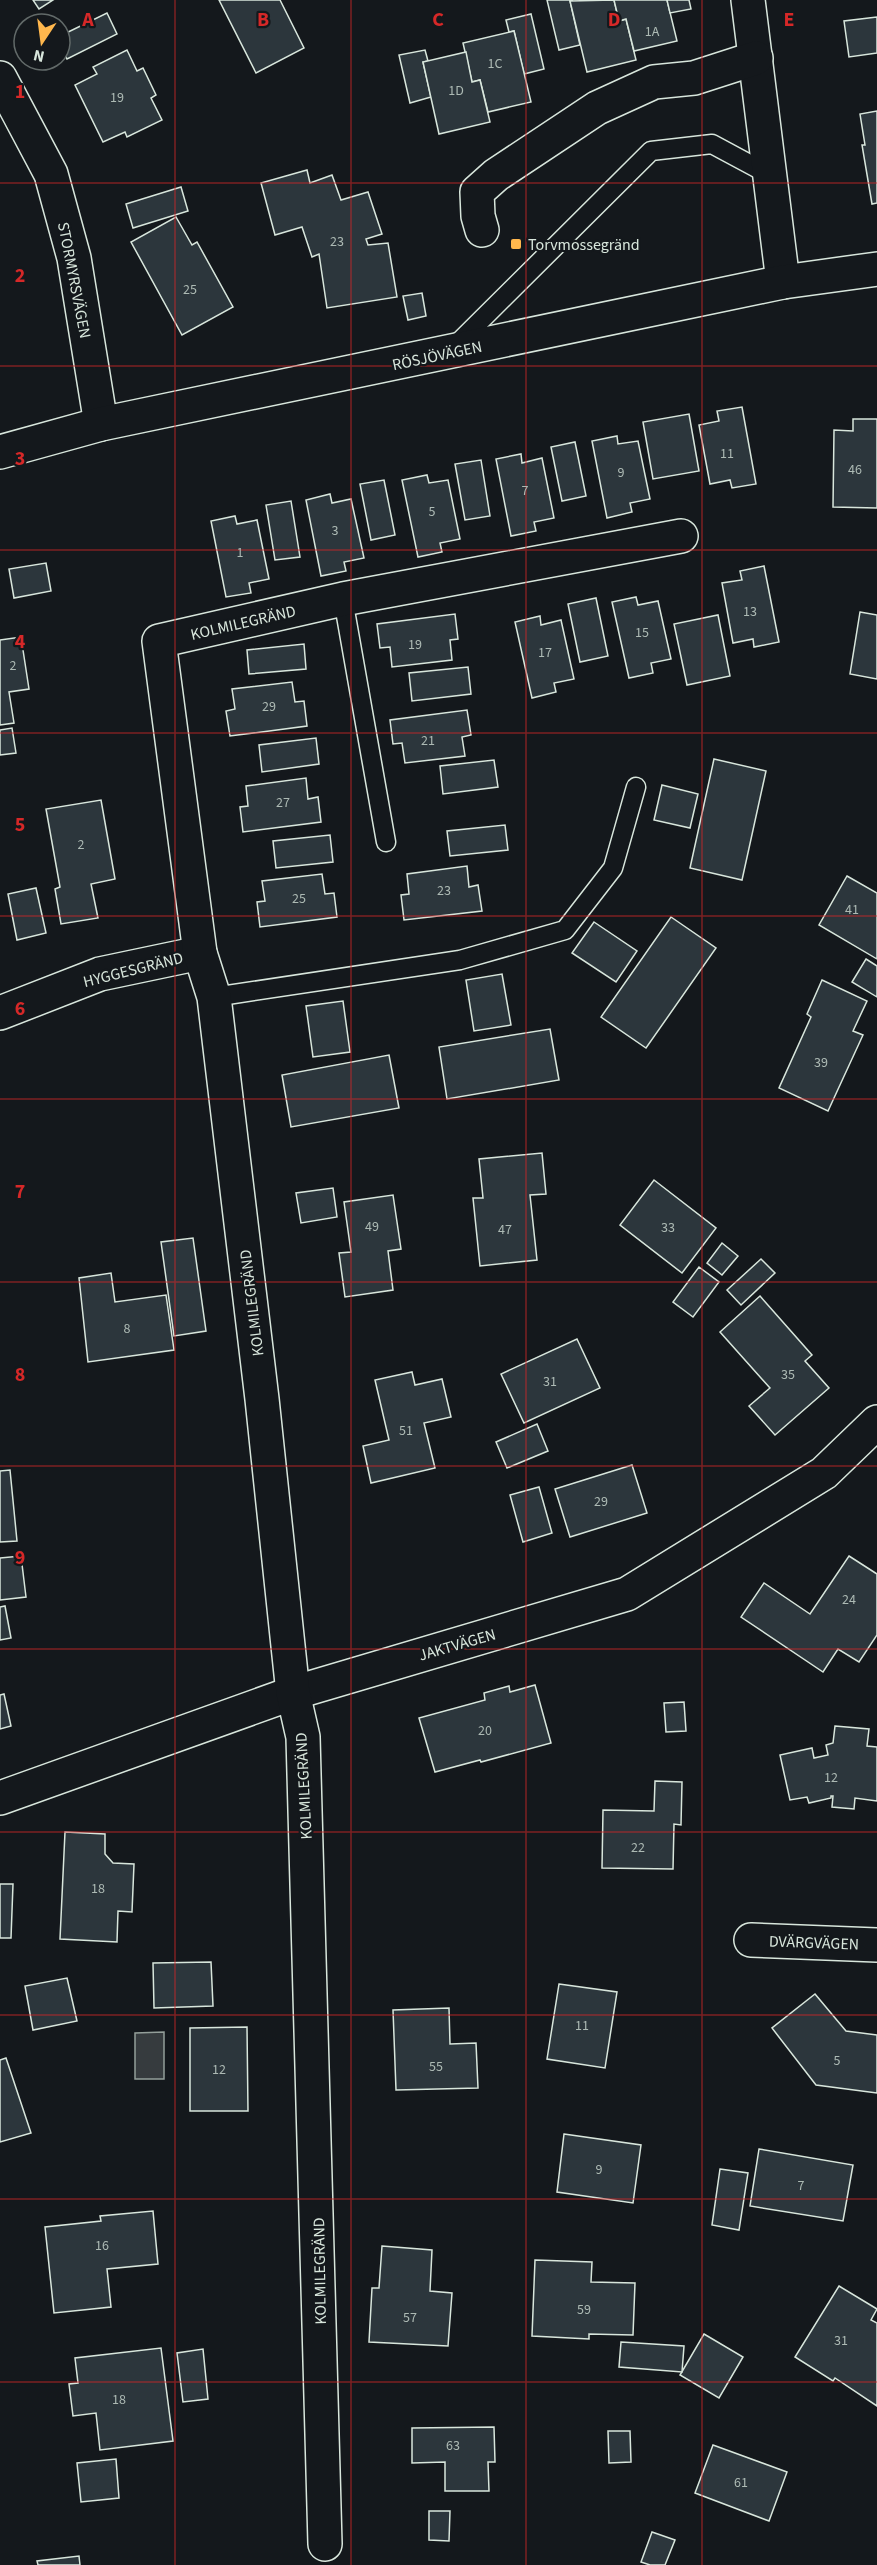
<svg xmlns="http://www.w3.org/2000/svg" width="877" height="2565" font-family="'Source Sans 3',sans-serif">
  <rect width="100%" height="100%" fill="#14181c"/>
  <path fill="#363b3e" stroke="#939e99" stroke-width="1.5" d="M164,2032V2079H135V2033Z"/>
  <g fill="#2c363c" stroke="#d8e6dc" stroke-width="1.5">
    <path d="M33,0H53L39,9Z"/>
    <path d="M219,0H280L304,48L256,73Z"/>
    <path d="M547,0H573L570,1L580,45L559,50Z"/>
    <path d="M614,0L619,21L626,19L636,60L587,72L570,1Z"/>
    <path d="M614,0H667L677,41L634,51L626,19L619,21Z"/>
    <path d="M667,0H689L691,9L670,13Z"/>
    <path d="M107,13L117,34L67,59L60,46V36Z"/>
    <path d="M531,14L544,69L524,74L514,31L509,32L506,20Z"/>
    <path d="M877,17V53L849,57L844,21Z"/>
    <path d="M514,31L531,102L488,112L480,80L472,82L463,43Z"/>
    <path d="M127,50L137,71L143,68L156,95L151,98L162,120L127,137L125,132L103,142L75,85L97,74L93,67Z"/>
    <path d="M425,50L428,61L423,62L431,97L410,103L399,55Z"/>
    <path d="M466,52L472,82L480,80L490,122L439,134L423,62Z"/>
    <path d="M877,111V203L872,204L862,145H865L860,114Z"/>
    <path d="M307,170L310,183L332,175L341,200L368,192L382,234L366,239L368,245L388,243L397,297L327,308L319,254L312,257L302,227L275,235L261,183Z"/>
    <path d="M181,187L188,211L133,228L126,204Z"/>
    <path d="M176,217L192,245L197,242L233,307L182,335L131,242Z"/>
    <path d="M422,293L426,316L408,320L403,296Z"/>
    <path d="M742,407L756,484L732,488L730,480L710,484L699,425L719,421L717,411Z"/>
    <path d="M689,414L699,471L653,479L643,422Z"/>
    <path d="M853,419H877V508L833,507L834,430L853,431Z"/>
    <path d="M617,436L618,444L638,441L650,499L630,503L632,512L607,518L592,441Z"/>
    <path d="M575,442L586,496L562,501L551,447Z"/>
    <path d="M521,454L522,463L542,458L554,518L534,522L536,531L511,536L496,459Z"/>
    <path d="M481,460L490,516L465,520L455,464Z"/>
    <path d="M427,475L429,483L448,480L460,539L440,543L442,552L418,557L402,480Z"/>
    <path d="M384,480L395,535L371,540L360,484Z"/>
    <path d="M330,494L332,503L351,499L364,558L344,562L346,571L321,576L306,500Z"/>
    <path d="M291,501L300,557L275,560L266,505Z"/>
    <path d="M235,516L237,524L257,520L269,579L249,583L251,593L226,597L211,521Z"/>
    <path d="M46,563L51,591L14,598L9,569Z"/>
    <path d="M764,566L779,642L754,647L753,639L733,643L722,583L742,580L740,571Z"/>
    <path d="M636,597L638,605L658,601L671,659L651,663L653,673L629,678L612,602Z"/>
    <path d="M596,598L608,656L580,662L568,604Z"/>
    <path d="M860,612L877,615V679L850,674Z"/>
    <path d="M455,614L458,639L450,640L452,660L392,667L390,647L380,648L377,624Z"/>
    <path d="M718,615L730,676L687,685L674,624Z"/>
    <path d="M540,616L541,625L561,620L574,679L554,683L556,692L532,698L515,622Z"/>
    <path d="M21,637L29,689L9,692L14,723L0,725V640Z"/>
    <path d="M304,644L306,669L249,674L247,650Z"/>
    <path d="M468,667L471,694L412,701L409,673Z"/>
    <path d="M292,682L295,702L304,701L307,726L230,736L226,711L235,709L232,689Z"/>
    <path d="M467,710L471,735L462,737L465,756L405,763L402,743L393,744L390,720Z"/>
    <path d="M12,728L16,753L0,755V730Z"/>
    <path d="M316,738L319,764L262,772L259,745Z"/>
    <path d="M714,759L766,771L742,880L690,868Z"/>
    <path d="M494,760L498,787L443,794L440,766Z"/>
    <path d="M306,778L308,799L318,797L321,822L243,832L240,807L248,806L246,786Z"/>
    <path d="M662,785L698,794L690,828L654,820Z"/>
    <path d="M101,800L115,879L91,884L98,918L61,924L55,889L60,887L46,809Z"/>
    <path d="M505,825L508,850L450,856L447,831Z"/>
    <path d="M330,835L333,862L276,868L273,841Z"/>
    <path d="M467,866L469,887L478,885L482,911L404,920L401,895L409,894L407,874Z"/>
    <path d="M322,874L325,894L334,893L337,917L260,927L257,902L265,901L262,881Z"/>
    <path d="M847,876L877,893V959L819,925Z"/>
    <path d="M36,888L46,933L17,940L8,894Z"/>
    <path d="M671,917L716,948L646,1048L601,1017Z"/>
    <path d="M594,922L637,951L616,982L572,953Z"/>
    <path d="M866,959L877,966V997L852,982Z"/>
    <path d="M502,974L511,1025L474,1031L466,980Z"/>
    <path d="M822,980L867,1001L853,1031L863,1035L828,1111L779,1088L811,1017L807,1014Z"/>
    <path d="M343,1001L350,1052L313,1057L306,1006Z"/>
    <path d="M550,1029L559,1080L447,1099L439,1047Z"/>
    <path d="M389,1055L399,1108L291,1127L282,1075Z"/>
    <path d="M542,1153L546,1194L530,1195L537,1260L480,1266L473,1198H483L479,1159Z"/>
    <path d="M654,1180L716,1228L682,1273L620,1225Z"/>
    <path d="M333,1188L337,1217L301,1223L296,1193Z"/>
    <path d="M393,1195L401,1249L388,1251L393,1290L345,1297L339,1253L351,1252L344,1202Z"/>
    <path d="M193,1238L206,1331L174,1336L161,1242Z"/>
    <path d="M722,1243L738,1256L722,1275L707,1263Z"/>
    <path d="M761,1259L775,1273L741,1305L727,1290Z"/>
    <path d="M699,1267L719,1282L693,1317L673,1302Z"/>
    <path d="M111,1273L115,1302L166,1295L174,1350L88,1362L79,1278Z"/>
    <path d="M760,1296L812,1355L805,1361L829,1388L775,1435L749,1406L770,1388L720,1332Z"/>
    <path d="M577,1339L600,1388L524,1423L501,1374Z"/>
    <path d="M412,1372L415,1385L442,1379L451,1417L424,1423L435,1468L371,1483L363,1446L389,1440L375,1380Z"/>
    <path d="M537,1424L548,1451L507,1468L496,1442Z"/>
    <path d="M632,1465L647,1513L570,1537L555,1489Z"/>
    <path d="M10,1470L17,1541L0,1542V1471Z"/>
    <path d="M539,1487L552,1533L523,1542L510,1495Z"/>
    <path d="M21,1556L26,1597L0,1600V1558Z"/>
    <path d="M849,1556L877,1574V1635L859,1662L838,1649L823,1672L741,1617L764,1583L810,1614Z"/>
    <path d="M5,1606L11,1638L0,1640V1607Z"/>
    <path d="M535,1685L551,1743L481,1762L480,1760L435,1772L419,1718L485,1700L484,1693L509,1686L510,1692Z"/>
    <path d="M4,1694L11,1726L0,1729V1695Z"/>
    <path d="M684,1702L686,1731L666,1732L664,1703Z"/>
    <path d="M835,1726L869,1729L867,1746L877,1747V1801L855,1798L854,1809L832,1807L833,1796H831V1798L809,1803L807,1797L790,1800L780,1755L812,1748L814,1758L828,1755L826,1745L833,1743Z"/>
    <path d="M655,1781L682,1782L681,1825L674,1824L673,1869L602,1868L603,1810L654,1811Z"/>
    <path d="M65,1832L105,1834V1854L113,1863L134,1864L132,1912L118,1911L117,1942L60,1939Z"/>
    <path d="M0,1884H13L11,1938H0Z"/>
    <path d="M211,1962L213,2006L154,2008L153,1963Z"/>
    <path d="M67,1978L77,2021L33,2030L25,1986Z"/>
    <path d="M559,1984L617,1992L605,2068L547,2059Z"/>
    <path d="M815,1994L846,2031L877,2035V2093L816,2085L772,2028Z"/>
    <path d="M449,2008L450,2044L476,2043L478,2088L396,2090L393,2010Z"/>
    <path d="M247,2027L248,2111H190V2028Z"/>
    <path d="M6,2058L31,2133L0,2142V2060Z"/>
    <path d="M564,2134L641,2145L633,2203L557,2192Z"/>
    <path d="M759,2149L853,2165L843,2221L750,2206Z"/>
    <path d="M720,2169L748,2173L739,2230L712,2225Z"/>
    <path d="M153,2211L158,2264L107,2269L111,2307L54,2313L45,2227L101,2221L100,2216Z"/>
    <path d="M382,2246L432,2250L430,2291L452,2293L448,2346L369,2342L372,2288H379Z"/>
    <path d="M535,2260L592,2262L591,2282L635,2283L633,2335L589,2334V2339L532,2336Z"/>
    <path d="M839,2286L877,2309L871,2320L877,2323V2406L835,2378L833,2381L795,2357Z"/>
    <path d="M704,2334L743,2357L719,2398L680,2375Z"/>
    <path d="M621,2342L684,2346L682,2372L619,2367Z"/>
    <path d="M161,2348L173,2441L100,2450L96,2413L73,2416L69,2384L78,2383L75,2358Z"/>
    <path d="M203,2349L208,2399L183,2402L177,2353Z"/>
    <path d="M494,2427L495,2462H488L489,2491H445V2462L412,2463V2428Z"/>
    <path d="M608,2431H630L631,2462L609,2463Z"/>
    <path d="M713,2445L787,2472L769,2521L695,2493Z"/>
    <path d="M116,2459L119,2498L81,2502L77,2463Z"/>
    <path d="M429,2511H450L449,2541L429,2540Z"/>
    <path d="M652,2532L675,2540L665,2565H650L641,2562Z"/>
    <path d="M79,2556L80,2565H38L37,2561Z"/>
  </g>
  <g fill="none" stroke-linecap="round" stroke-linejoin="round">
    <defs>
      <g id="service">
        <path d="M454,347L651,151L712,144L768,174"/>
        <path d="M343,599L386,842"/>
        <path d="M214,997L460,960L565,930L613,868L636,787"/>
      </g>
      <g id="minor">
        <path d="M748,0L783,282"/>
        <path d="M0,78L51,174L74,258L101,424"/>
        <path d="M482,230L478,216L477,192L496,175L597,108L654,82L694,78L756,58"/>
        <path d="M0,452L101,424L783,282L877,269"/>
        <path d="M0,1013L100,974L200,953"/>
        <path d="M0,1798L293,1693L627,1594L824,1473L877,1422"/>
        <path d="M751,1940L877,1945"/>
        <path d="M325,2544L303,1737L293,1693L262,1399L214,997L200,953L159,641L343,599L681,536"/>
      </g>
    </defs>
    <use href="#service" stroke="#d8e6dc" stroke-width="21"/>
    <use href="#minor" stroke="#d8e6dc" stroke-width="36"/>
    <use href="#service" stroke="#14181c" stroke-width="18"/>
    <use href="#minor" stroke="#14181c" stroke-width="33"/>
  </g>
  <path fill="none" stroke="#d62828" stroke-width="1.5" stroke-opacity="0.55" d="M175,0V2565M351,0V2565M526,0V2565M702,0V2565M0,183H877M0,366H877M0,550H877M0,733H877M0,916H877M0,1099H877M0,1282H877M0,1466H877M0,1649H877M0,1832H877M0,2015H877M0,2199H877M0,2382H877"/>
  <rect fill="#ffb74d" stroke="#14181c" stroke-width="2" x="510" y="238" width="12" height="12" rx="3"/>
  <g text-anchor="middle" stroke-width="4.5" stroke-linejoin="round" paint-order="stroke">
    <g font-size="14" fill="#adbab4">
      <text x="652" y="36">1A</text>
      <text x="495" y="68">1C</text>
      <text x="456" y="95">1D</text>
      <text x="117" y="102">19</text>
      <text x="337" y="246">23</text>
      <text x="190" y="294">25</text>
      <text x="727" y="458">11</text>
      <text x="855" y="474">46</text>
      <text x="621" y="477">9</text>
      <text x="525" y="495">7</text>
      <text x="432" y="516">5</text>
      <text x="335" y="535">3</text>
      <text x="240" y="557">1</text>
      <text x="750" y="616">13</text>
      <text x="642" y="637">15</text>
      <text x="415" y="649">19</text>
      <text x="545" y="657">17</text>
      <text x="13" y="670">2</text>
      <text x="269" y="711">29</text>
      <text x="428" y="745">21</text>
      <text x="283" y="807">27</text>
      <text x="81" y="849">2</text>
      <text x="444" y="895">23</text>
      <text x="299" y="903">25</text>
      <text x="852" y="914">41</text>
      <text x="821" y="1067">39</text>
      <text x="372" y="1231">49</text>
      <text x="668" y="1232">33</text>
      <text x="505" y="1234">47</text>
      <text x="127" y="1333">8</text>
      <text x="788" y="1379">35</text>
      <text x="550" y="1386">31</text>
      <text x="406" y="1435">51</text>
      <text x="601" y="1506">29</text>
      <text x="849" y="1604">24</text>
      <text x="485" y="1735">20</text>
      <text x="831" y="1782">12</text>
      <text x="638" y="1852">22</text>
      <text x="98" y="1893">18</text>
      <text x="582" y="2030">11</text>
      <text x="837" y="2065">5</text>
      <text x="436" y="2071">55</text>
      <text x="219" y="2074">12</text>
      <text x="599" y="2174">9</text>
      <text x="801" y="2190">7</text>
      <text x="102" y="2250">16</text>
      <text x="584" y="2314">59</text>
      <text x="410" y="2322">57</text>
      <text x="841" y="2345">31</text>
      <text x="119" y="2404">18</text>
      <text x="453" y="2450">63</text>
      <text x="741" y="2487">61</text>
    </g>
    <g font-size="16" fill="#d8e6dc" stroke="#14181c" text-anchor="start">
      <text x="528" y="250">Torvmossegränd</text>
    </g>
    <g font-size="16" fill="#d8e6dc" stroke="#14181c">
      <text transform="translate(75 280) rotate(79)" y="6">STORMYRSVÄGEN</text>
      <text transform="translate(437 355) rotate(-12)" y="6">RÖSJÖVÄGEN</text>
      <text transform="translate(243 622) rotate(-13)" y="6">KOLMILEGRÄND</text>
      <text transform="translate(133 969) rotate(-14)" y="6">HYGGESGRÄND</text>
      <text transform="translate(251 1303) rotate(-97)" y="6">KOLMILEGRÄND</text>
      <text transform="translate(457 1644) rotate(-16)" y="6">JAKTVÄGEN</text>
      <text transform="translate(303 1786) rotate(-93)" y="6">KOLMILEGRÄND</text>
      <text transform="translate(814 1942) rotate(2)" y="6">DVÄRGVÄGEN</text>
      <text transform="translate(319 2271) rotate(-91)" y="6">KOLMILEGRÄND</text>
    </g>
  </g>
  <g font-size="20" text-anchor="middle" font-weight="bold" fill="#d62828" stroke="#14181c" stroke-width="4.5" stroke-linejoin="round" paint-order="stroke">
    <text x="88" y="26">A</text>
    <text x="263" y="26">B</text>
    <text x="438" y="26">C</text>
    <text x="614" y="26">D</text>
    <text x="789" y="26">E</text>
    <text x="20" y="98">1</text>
    <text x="20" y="282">2</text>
    <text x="20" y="465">3</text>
    <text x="20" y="648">4</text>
    <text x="20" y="831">5</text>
    <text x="20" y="1015">6</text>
    <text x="20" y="1198">7</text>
    <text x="20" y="1381">8</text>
    <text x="20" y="1564">9</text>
  </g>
  <g transform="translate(42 42) rotate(193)"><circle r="28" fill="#14181c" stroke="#626a69" stroke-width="1.5"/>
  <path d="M0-4.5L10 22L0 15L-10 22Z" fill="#ffb74d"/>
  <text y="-9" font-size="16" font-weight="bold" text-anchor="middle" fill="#d8e6dc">N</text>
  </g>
</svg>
